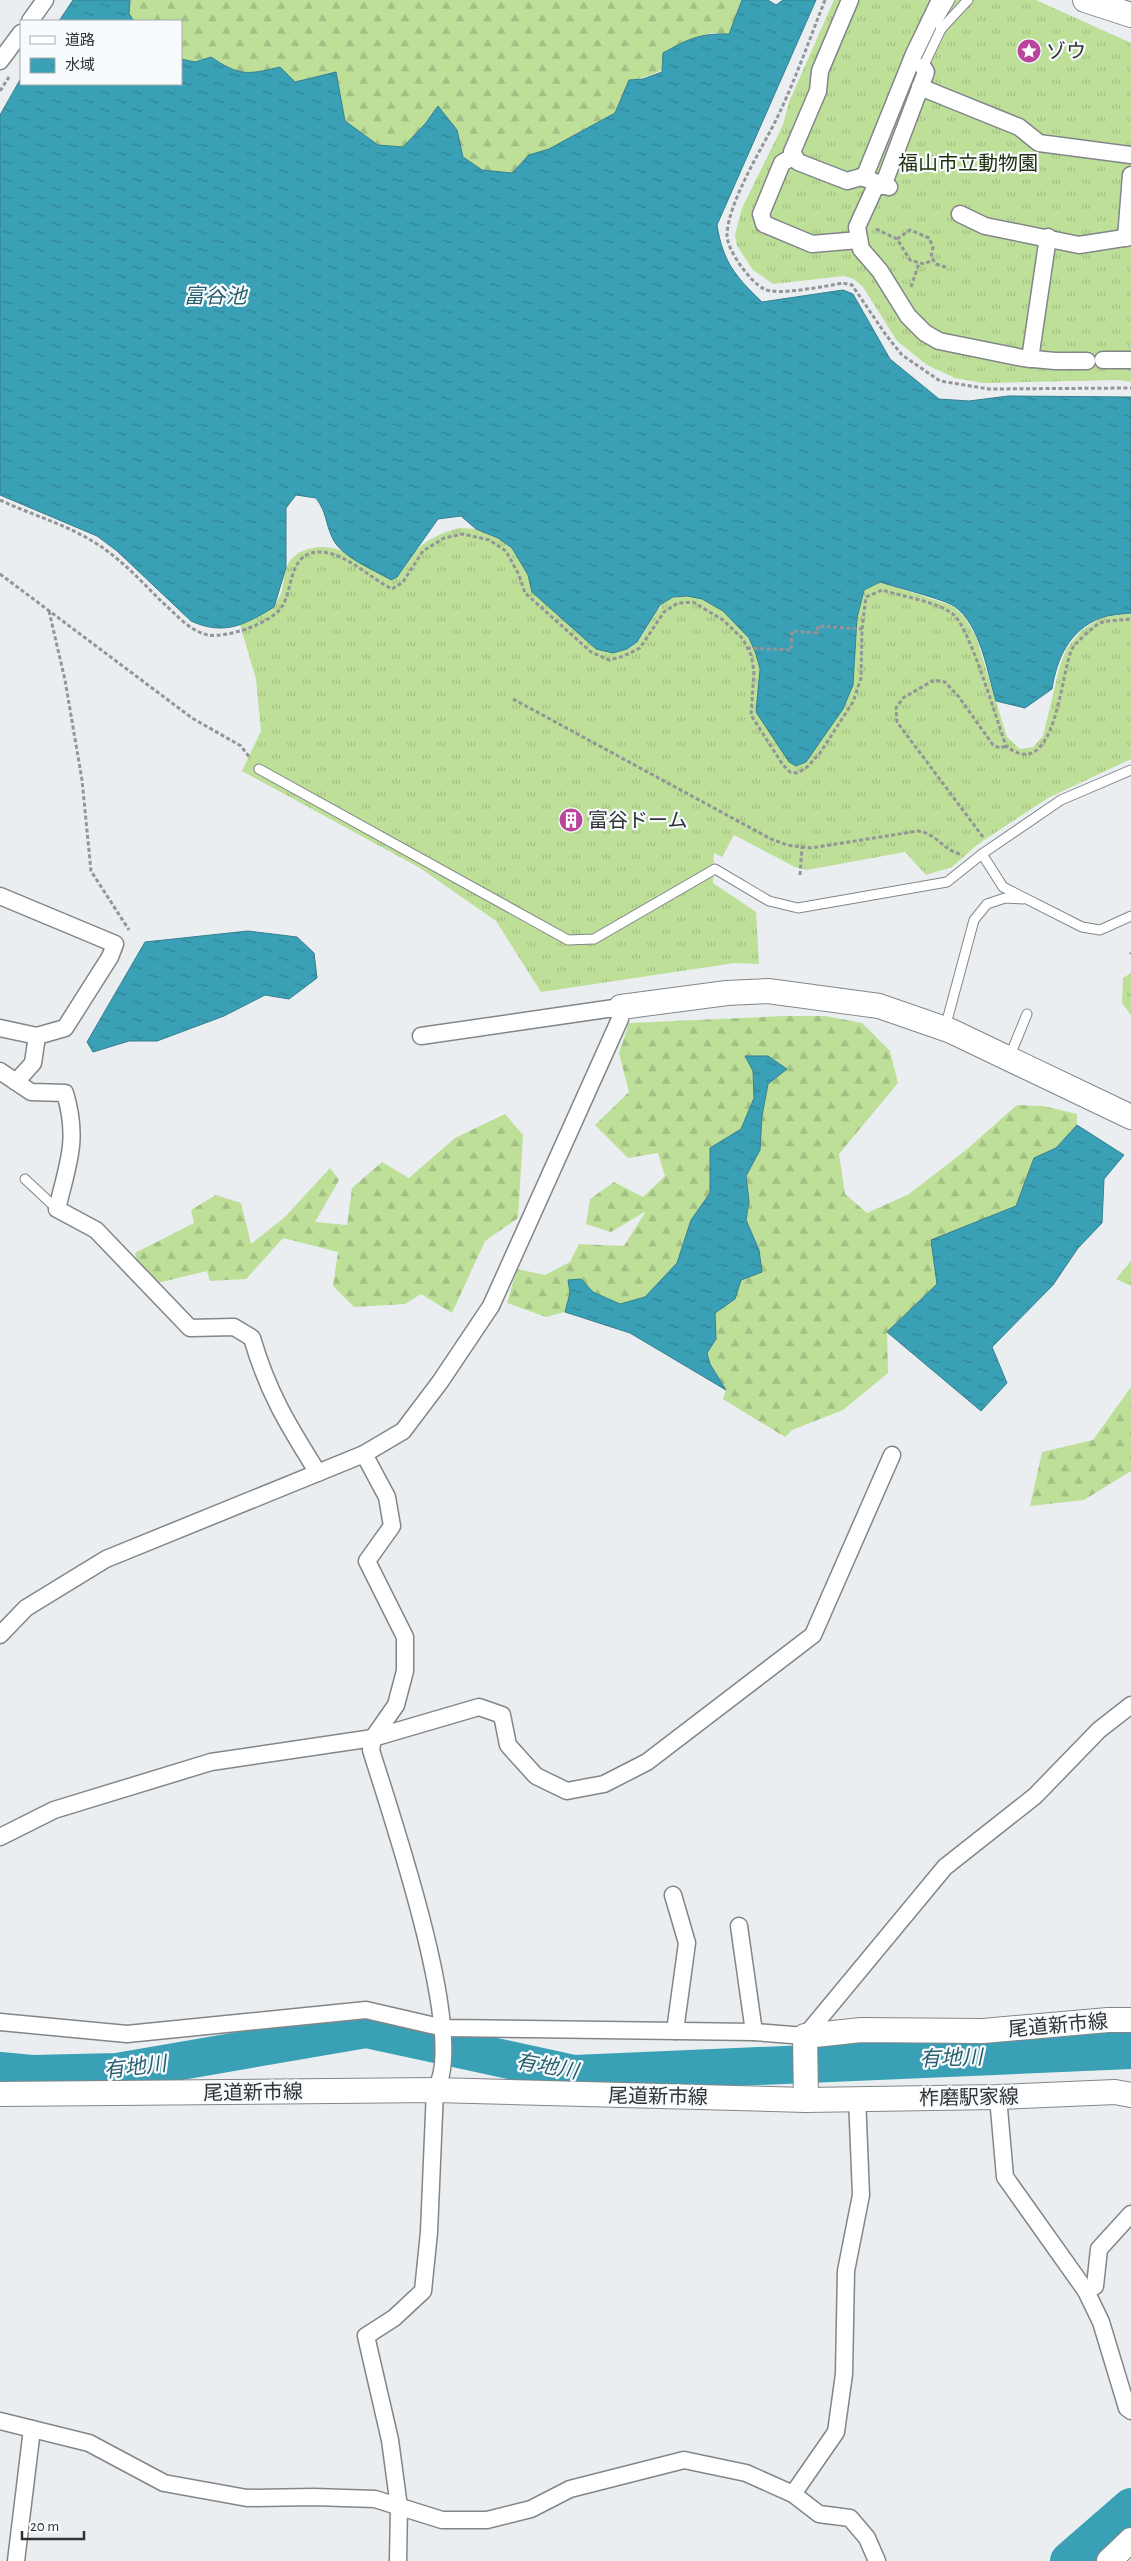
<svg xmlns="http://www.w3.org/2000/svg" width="1131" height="2561" font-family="'Alegreya Sans','Noto Sans JP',sans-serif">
  <defs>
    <pattern id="grass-tufts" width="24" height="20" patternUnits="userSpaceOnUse" patternTransform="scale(1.25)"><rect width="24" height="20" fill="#bddf98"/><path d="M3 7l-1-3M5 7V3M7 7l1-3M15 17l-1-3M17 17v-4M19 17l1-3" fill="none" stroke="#a3c084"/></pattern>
    <pattern id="forest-firs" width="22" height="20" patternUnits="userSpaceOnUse" patternTransform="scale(1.25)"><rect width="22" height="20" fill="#bddf98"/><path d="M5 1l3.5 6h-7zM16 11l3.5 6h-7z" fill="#a3c084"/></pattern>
    <pattern id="water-ripples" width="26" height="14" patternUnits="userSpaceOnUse" patternTransform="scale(1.25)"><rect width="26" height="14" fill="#3aa0b5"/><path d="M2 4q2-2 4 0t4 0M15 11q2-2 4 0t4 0" fill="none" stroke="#318394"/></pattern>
  </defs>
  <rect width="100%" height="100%" fill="#eaeef1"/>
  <g fill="url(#grass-tufts)">
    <path d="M834,0H1036L1131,43V382L1118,380L983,383L955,378L927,365L897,341L863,287L854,279L844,276L773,284L753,270L737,246L735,235L742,208L783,125L789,102Z"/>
    <path d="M459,528L476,529L498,538L512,548L528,575L533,592L596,649C605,649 618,652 627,649C647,643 650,607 672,598C703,585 749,628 757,655C762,674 758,694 756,713L853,685L857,618L864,590L880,582L953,606L965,618L976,637L1007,737L1020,749L1033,747L1043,736L1060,665L1067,648L1081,631L1100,618L1131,613V759L1048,798L978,844L952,867L926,875L905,852L807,870L795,867L734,835L722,857L714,853L713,883L756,912L759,964L735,963L541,992L496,921L420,868L242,771L261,731L256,679L240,625C252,620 271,611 278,599C284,591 283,576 287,566C295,547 325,543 341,551C358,558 375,571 391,580C403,574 408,561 417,550C426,539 445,532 459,528Z"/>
    <path d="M1131,973V1015L1122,1003L1123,978Z"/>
  </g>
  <g fill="url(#forest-firs)">
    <path d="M130,0H742L729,34L710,33C684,54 664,77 629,80L615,113L549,149L529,155L512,173L482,170L463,157L457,130L438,106L425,124L403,147L378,145L345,121L336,72L295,82L280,67C247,75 239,76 211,57L195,62L181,59V21H134L129,14Z"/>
    <path d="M784,1016H825L862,1023L890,1051L898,1083L839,1154L845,1194L867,1213L909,1194L966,1150L1017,1105L1043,1106L1077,1114V1125L1056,1148L1034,1158L1016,1206L979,1221L937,1284L887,1332L888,1373L843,1410L792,1430L785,1437L723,1399L726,1390L710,1364L707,1353L716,1339L715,1313L735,1299L741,1280L759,1250L746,1220L749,1201L746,1176L760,1150L762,1116L768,1084L753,1071L754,1098L741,1129L710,1148V1193L691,1220L677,1263L645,1297L620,1304L568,1280L570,1293L565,1312L546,1317L507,1303L517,1269L545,1275L570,1262L579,1244L624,1246L646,1211L611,1232L586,1224L590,1199L614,1182L643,1197L665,1176L658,1153L628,1158L595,1125L629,1092L619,1053L629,1023Z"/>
    <path d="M505,1114L523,1135L518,1218L485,1241L452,1313L421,1294L405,1304L354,1307L333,1286L338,1252L283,1238L246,1279L210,1281L207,1271L153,1284L138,1268L135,1253L194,1223L191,1210L216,1195L241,1203L251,1244L285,1217L330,1168L339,1180L315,1222L347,1225L352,1188L382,1162L409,1178L455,1138Z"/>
    <path d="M1131,1261V1286L1116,1279Z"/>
    <path d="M1131,1387V1471L1084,1500L1030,1506L1042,1452L1093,1440Z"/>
  </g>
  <g fill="url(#water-ripples)" stroke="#377f8e">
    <path d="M73,0H130L129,14L134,21H59Z"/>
    <path d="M742,0H768L776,5L783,0H816L717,225C723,262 735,276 762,302L843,290L853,294L890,359L939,399L969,401L1008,396L1131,397V613C1121,614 1109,615 1100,618C1069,631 1057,658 1052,689L1025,708L996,701C987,672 981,625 954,606C943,599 895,587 880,582L864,590L857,618L853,685L843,709L806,762L796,766L789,762L756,712L760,669L756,654L749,638L723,611L702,599L687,596L673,597L660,605L637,642L627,649L613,653L596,649L532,592L528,575L512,548L498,538L476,529L461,516L438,519L397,577L391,580C373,569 340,557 332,537C325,522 327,513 316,498L296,495L286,508V568L274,607C245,625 224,636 191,621L117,551L97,536L0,495V115L21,78V84H181V59L195,62L211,57C239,76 247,75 280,67L295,82L336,72L345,121L378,145L403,147L425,124L438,106L457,130L463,157L482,170L512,173L529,155L549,149L615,113L629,80L643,79L662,72L663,53C688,39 700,33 729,34Z"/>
    <path d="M248,931L297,937L314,953L317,978L289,999L265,995L224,1016L157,1041H129L93,1052L87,1042L145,942Z"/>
    <path d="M745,1056H768L787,1069L768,1084L762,1116L760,1150L746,1176L749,1201L746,1220L759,1250L762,1272L741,1280L735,1299L715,1313L716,1339L707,1353L710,1364L726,1390L630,1333L565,1312L570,1293L568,1280L581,1279L593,1292L620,1304L645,1297L677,1263L691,1220L710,1193V1148L741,1129L754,1098L753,1071Z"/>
    <path d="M1077,1125L1124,1155L1104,1179L1102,1223L1078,1248L1053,1285L992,1347L1007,1383L981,1411L887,1332L937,1284L931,1240L1016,1206L1034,1158L1056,1148Z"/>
  </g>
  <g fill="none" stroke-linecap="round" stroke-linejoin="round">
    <g stroke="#3aa0b5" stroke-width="38">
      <path d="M0,2071L32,2074L117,2072L366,2029L574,2074L1131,2050"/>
      <path d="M1069,2561L1131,2507"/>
    </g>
    <defs>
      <g id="lane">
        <path d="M941,29L938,20L950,0"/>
        <path d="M923,67L941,29L968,0"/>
        <path d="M259,769L568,940L594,939L715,869L769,901L798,908L947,882L982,854L1061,800L1131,770"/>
        <path d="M982,854L1003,887L1082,927L1100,930L1131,916"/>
        <path d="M945,1028L974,920L987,904L1005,898L1023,899"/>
        <path d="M1009,1058L1027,1014"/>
        <path d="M25,1179L57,1209"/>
      </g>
      <g id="street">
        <path d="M850,0L820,71L818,91L792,152L798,162L847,181L861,177L889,187"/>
        <path d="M30,21L45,0"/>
        <path d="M0,61L21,33"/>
        <path d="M920,87L1019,127L1039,143L1131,155"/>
        <path d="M794,156L782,163L761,214L764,224L812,244L859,240"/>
        <path d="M864,178L914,54L940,0"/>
        <path d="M877,183L857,227L861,249L880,271L908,316L925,333L939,341L1023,358L1055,361H1087"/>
        <path d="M883,186L926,72L923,67"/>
        <path d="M960,214L985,226L1079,245L1131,237"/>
        <path d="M1126,238L1131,175"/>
        <path d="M1030,359L1048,237"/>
        <path d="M1103,360H1131"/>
        <path d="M0,896L115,944L110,957L65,1028L37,1036L0,1028"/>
        <path d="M0,1071L31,1092L65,1093C79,1140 68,1163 57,1209L96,1230L190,1328L234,1327L252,1338C268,1393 288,1425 318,1473"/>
        <path d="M16,1082L33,1063L37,1036"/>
        <path d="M364,1454L387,1497L392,1526L367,1561L405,1637V1671L396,1705L373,1738L371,1750C390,1812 469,2040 435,2090L429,2232L423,2291L394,2318L366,2336L390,2440L399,2507L398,2561"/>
        <path d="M0,1635L26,1608L106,1559L364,1454L403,1431L440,1382L491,1306L620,1019L621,1007L421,1036"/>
        <path d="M0,1837L54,1810L211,1762L373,1738L479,1707L502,1715L508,1745L536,1776L567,1791L604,1784L647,1762L813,1635L892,1455"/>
        <path d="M673,1895L687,1943L675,2031"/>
        <path d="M739,1926L754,2032"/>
        <path d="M0,2022L127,2034L366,2010L444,2028L754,2032L805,2036L945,1867L1035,1796L1099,1730L1131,1705"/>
        <path d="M998,2097L1005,2177L1086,2291L1101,2322L1127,2408L1131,2411"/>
        <path d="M1086,2291L1095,2286L1099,2249L1131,2214"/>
        <path d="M0,2421L89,2443L164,2483L247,2498L314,2497L375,2499L442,2520H487L531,2509L570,2489L684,2460L746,2473L793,2494L819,2514L850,2518L867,2538L877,2561"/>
        <path d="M793,2494L836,2432L844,2374L846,2271L861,2195L857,2097"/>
        <path d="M16,2561L32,2429"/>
      </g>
      <g id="secondary">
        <path d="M1085,0L1131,15"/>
        <path d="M621,1007L727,993L768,991L879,1006L951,1031L1131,1117"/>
        <path d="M0,2094L435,2090L806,2100L998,2097L1115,2092L1131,2095"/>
        <path d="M806,2100L805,2036L861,2030L983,2031L1108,2020H1131"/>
        <path d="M1109,2561L1131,2540"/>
      </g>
    </defs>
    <use href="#lane" stroke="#828689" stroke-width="11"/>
    <use href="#street" stroke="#828689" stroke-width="19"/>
    <use href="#secondary" stroke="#828689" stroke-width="26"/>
    <g stroke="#939598" stroke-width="3" stroke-dasharray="4 2.5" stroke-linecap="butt">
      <path d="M825,0C810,38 796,78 778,116C763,147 729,200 727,234C726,249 750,282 764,289C778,296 826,286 843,283L852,285L886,335L902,355L940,381L989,389L1131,388"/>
      <path d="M0,91L9,77"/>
      <path d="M876,229L897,239L910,260L924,264L933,260"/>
      <path d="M897,239L910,230L929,238L933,247L931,257L936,264L948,268"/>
      <path d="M911,287L919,263"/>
      <path d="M0,500C32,515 68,525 97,544C121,559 142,582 162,602C176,614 189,631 208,635C227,638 269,624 281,608C294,591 287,550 322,552C347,554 370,578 392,589L403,582L423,551L444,538L463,534L489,540L506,551L519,575L525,593L591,652L609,660L624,656L640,648L664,612L678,603L693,602L723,620L743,639L751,655L754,671L751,715L783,765L790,772L797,773L806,768L820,753L853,702L861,678L862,629L866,597L882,590C901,596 939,602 954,615C970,629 997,721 1006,746C1056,785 1060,674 1072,649C1074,644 1095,625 1100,623C1109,620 1122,620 1131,619"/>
      <path d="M0,574L192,718L241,746L250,758"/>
      <path d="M49,611L65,680L82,780L91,871L129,930"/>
      <path d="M747,648L791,650L792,631L817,633L818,626L862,629"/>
      <path d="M513,699L771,839L787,845L811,848L918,831C936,833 943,850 960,854"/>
      <path d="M983,837L897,722L896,708L903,698L934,680L945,682L959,697L993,745L1000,748L1006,746"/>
      <path d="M800,875L802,847"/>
      <path d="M1130,954L1131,953"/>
    </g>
    <use href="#lane" stroke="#fff" stroke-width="9"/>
    <use href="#street" stroke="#fff" stroke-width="16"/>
    <use href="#secondary" stroke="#fff" stroke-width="24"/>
  </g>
  <defs>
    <symbol id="sight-disc" viewBox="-11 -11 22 22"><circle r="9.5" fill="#ba459c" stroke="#f7fbfe"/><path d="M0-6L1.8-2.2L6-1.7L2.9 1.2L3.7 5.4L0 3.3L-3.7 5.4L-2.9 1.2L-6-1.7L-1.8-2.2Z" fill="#fff"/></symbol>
    <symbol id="building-disc" viewBox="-11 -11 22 22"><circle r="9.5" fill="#ba459c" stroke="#f7fbfe"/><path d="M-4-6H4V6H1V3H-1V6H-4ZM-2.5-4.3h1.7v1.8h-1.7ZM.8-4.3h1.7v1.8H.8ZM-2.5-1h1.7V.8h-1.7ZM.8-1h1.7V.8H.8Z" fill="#fff"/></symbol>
  </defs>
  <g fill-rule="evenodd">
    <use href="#sight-disc" x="1015" y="37" width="28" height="28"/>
    <use href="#building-disc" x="557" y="806" width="28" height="28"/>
  </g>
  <g text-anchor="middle" stroke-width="4.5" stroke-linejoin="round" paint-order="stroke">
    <g font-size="20" fill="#313234" stroke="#f7fbfe" text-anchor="start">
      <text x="1046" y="58">ゾウ</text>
      <text x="588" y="827">富谷ドーム</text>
    </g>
    <g font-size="20" fill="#22310d" stroke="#f7fbfe">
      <text x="968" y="170">福山市立動物園</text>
    </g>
    <g font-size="20" fill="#313234" stroke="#f7fbfe">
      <text transform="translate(1058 2025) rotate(-5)" y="7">尾道新市線</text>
      <text transform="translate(253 2092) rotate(-1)" y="7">尾道新市線</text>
      <text transform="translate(658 2096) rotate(1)" y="7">尾道新市線</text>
      <text transform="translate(969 2097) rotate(-1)" y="7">柞磨駅家線</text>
    </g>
    <g font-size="21" font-style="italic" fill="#29606c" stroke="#f7fbfe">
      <text x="215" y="303">富谷池</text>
      <text transform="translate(951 2058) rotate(-2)" y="7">有地川</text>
      <text transform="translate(547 2066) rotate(10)" y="7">有地川</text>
      <text transform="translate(135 2067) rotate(-7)" y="7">有地川</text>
    </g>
  </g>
  <rect x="20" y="20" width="162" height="65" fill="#f7fbfe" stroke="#a8abad"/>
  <rect x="30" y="36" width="25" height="8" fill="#ffffff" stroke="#a8abad"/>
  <text x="65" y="45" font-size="15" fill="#313234">道路</text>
  <rect x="30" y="58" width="25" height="15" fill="url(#water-ripples)" stroke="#a8abad"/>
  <text x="65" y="70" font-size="15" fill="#313234">水域</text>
  <path d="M22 2531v8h62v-8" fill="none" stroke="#313234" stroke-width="2.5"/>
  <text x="30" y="2531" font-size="15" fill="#313234" stroke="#f7fbfe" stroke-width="4" paint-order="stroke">20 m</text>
</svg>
